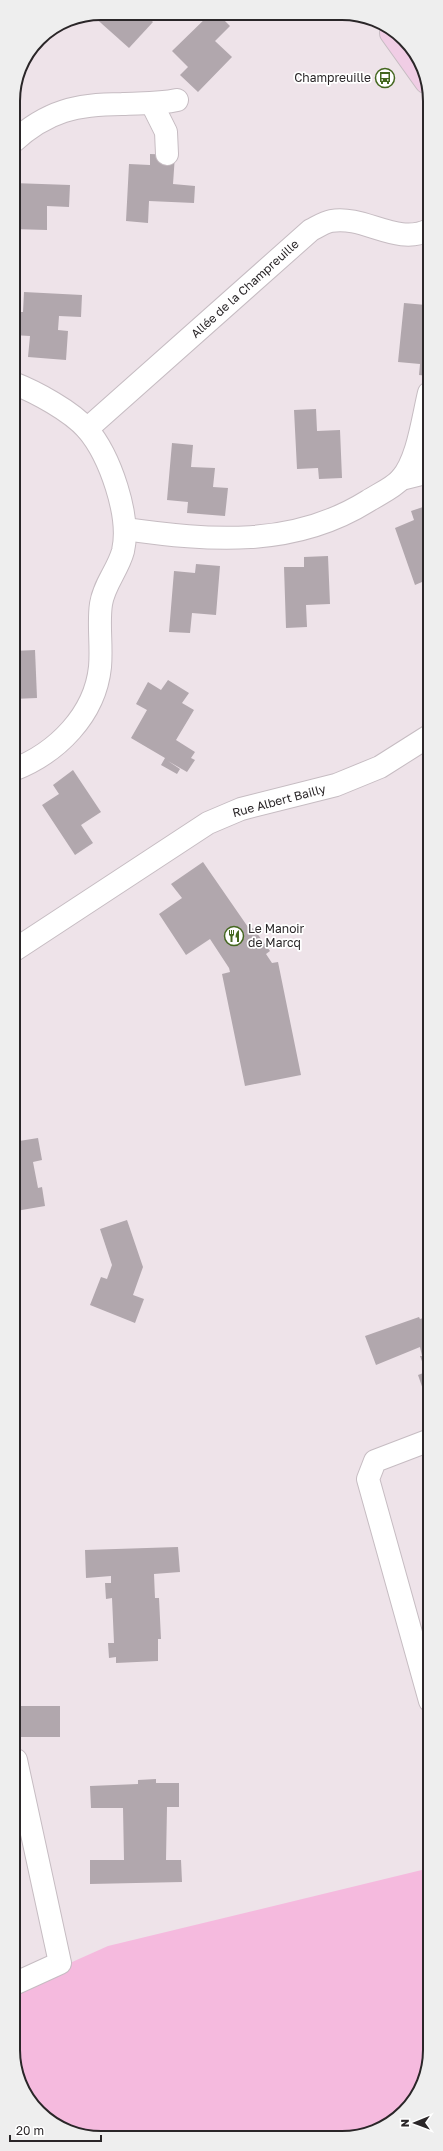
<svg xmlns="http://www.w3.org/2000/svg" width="443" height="2151" font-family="'Golos Text',sans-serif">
  <rect width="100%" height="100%" fill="#eee3e9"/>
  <path fill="#f5bade" d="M430,1868V2056L423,2084L405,2112L354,2137L83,2136L35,2108L14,2062V1988L108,1946Z"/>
  <g fill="#b1a7ad">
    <path d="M99,13H143L153,22L129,48L92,15Z"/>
    <path d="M210,14H218L230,26L215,41L232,57L198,92L180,75L188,67L172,51Z"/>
    <path d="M150,154L175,155L173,184L195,186L194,203L149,201L148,223L126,221L129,164L150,165Z"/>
    <path d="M13,183L70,185L69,207L47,206V230L13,229Z"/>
    <path d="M24,292L82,295L81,317L59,316L58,330L68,331L66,360L28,357L30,336L13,335V312H23Z"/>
    <path d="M404,303L426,305L424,328H429V376L419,375L420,364L398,362Z"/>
    <path d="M316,409L317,431L340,430L342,478L319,479L318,468L297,469L294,410Z"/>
    <path d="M172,443L193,445L191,467L215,468L213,487L228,488L225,516L187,513L188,502L167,500Z"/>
    <path d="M429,505V555L428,556L429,579L415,585L395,528L414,520L411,511Z"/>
    <path d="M328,556L330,604L306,605L307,627L286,628L284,567H304V557Z"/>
    <path d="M196,564L220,566L216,615L192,613L190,633L169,632L174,571L195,573Z"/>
    <path d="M35,650L37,698L13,699V651Z"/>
    <path d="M168,680L189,693L182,703L194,710L176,740L195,752L191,758L195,760L187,772L168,761L180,769L177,774L161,765L165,758L131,738L147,710L136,704L148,682L161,690Z"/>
    <path d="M73,770L101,812L81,825L93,843L75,855L42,805L59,794L53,785Z"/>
    <path d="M203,862L250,930L253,928L270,951L266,954L272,963L278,962L301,1075L245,1086L222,974L230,972L229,968L210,939L186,955L159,914L182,898L171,884Z"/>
    <path d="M38,1138L42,1160L33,1162L38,1188L42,1187L45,1206L16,1211L13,1199V1142Z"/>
    <path d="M127,1220L143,1267L133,1295L144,1299L135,1323L90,1305L101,1277L107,1279L112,1265L100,1229Z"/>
    <path d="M430,1316V1400L427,1401L418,1375L426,1372L420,1356H422L420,1347L376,1365L365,1336L419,1317L420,1319Z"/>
    <path d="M430,1484V1503H429L424,1486Z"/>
    <path d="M430,1543V1558H429L425,1544Z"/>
    <path d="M178,1547L180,1572L154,1574L155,1598H159L161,1639H158V1661L116,1663V1657L109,1658L108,1643H114L112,1598L106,1599L105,1583H111V1576L86,1578L85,1550Z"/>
    <rect x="14" y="1706" width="46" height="31"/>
    <path d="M156,1779V1783H179V1807H167L166,1860H181L182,1882L90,1884V1860H124L123,1808H91L90,1786L138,1784V1780Z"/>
  </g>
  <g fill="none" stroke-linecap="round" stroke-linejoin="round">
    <defs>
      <g id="minor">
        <path d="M152,104L166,132L167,154"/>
        <path d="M13,142C47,111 77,104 122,104C141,103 159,104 177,100"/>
        <path d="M13,383C36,392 71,411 87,429C110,456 131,516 123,551C118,570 104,584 101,604C98,624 102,646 100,667C95,715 57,753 13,770"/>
        <path d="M87,429L311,230C317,227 325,222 331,221C365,215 396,246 429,230"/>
        <path d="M401,479L429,472"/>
        <path d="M125,529C210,541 293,548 368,501C379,494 393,488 401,479C418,460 423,417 429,393"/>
        <path d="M13,951L208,823L241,809L336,785L380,767L429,736"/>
        <path d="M430,1440L375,1461L368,1479L430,1701"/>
        <path d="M14,1984L60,1963L16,1760"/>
      </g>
      <path id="secondary" d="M391,33L426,82"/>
    </defs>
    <use href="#minor" stroke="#c6bcc2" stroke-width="24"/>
    <use href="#secondary" stroke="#c6bcc2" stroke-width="24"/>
    <use href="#minor" stroke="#fff" stroke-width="22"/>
    <use href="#secondary" stroke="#f0cde5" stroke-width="22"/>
  </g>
  <defs>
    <symbol id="bus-ring" viewBox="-11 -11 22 22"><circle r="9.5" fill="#fff" stroke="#44671f" stroke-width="1.5"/><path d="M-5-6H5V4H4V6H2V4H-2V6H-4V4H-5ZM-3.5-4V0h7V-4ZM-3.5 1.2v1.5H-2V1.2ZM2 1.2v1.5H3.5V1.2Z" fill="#44671f"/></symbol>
    <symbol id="restaurant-ring" viewBox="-11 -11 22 22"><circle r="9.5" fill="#fff" stroke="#44671f" stroke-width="1.5"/><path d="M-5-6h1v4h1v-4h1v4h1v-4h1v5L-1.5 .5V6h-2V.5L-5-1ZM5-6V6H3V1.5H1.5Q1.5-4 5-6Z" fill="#44671f"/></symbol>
  </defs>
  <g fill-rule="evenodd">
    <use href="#bus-ring" x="374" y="67" width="22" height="22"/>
    <use href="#restaurant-ring" x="223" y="925" width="22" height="22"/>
  </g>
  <g text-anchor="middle" stroke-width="3.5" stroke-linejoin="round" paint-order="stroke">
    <g font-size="12" fill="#2a2628" stroke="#fff" text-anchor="end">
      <text x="371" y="82">Champreuille</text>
      <text x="248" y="933" text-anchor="start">Le Manoir<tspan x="248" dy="14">de Marcq</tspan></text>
    </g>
    <g font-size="12" fill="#2a2628" stroke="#fff">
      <text transform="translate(245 289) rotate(-42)" y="4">Allée de la Champreuille</text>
      <text transform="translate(279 801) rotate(-15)" y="4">Rue Albert Bailly</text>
    </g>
  </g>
  <path d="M0 0H443V2151H0ZM101 20H342A81 81 0 0 1 423 101V2050A81 81 0 0 1 342 2131H101A81 81 0 0 1 20 2050V101A81 81 0 0 1 101 20Z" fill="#eee" fill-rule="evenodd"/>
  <path fill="none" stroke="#2a2628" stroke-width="2" d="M101 20H342A81 81 0 0 1 423 101V2050A81 81 0 0 1 342 2131H101A81 81 0 0 1 20 2050V101A81 81 0 0 1 101 20Z"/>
  <g transform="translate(415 2123) rotate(269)" stroke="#ffffff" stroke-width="3" paint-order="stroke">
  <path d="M0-3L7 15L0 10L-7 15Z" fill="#2a2628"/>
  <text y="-6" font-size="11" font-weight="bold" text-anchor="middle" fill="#2a2628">N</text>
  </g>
  <path d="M10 2135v6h91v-6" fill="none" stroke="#2a2628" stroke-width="2"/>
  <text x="16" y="2135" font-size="12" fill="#2a2628" stroke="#ffffff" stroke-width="3" paint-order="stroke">20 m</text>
</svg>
